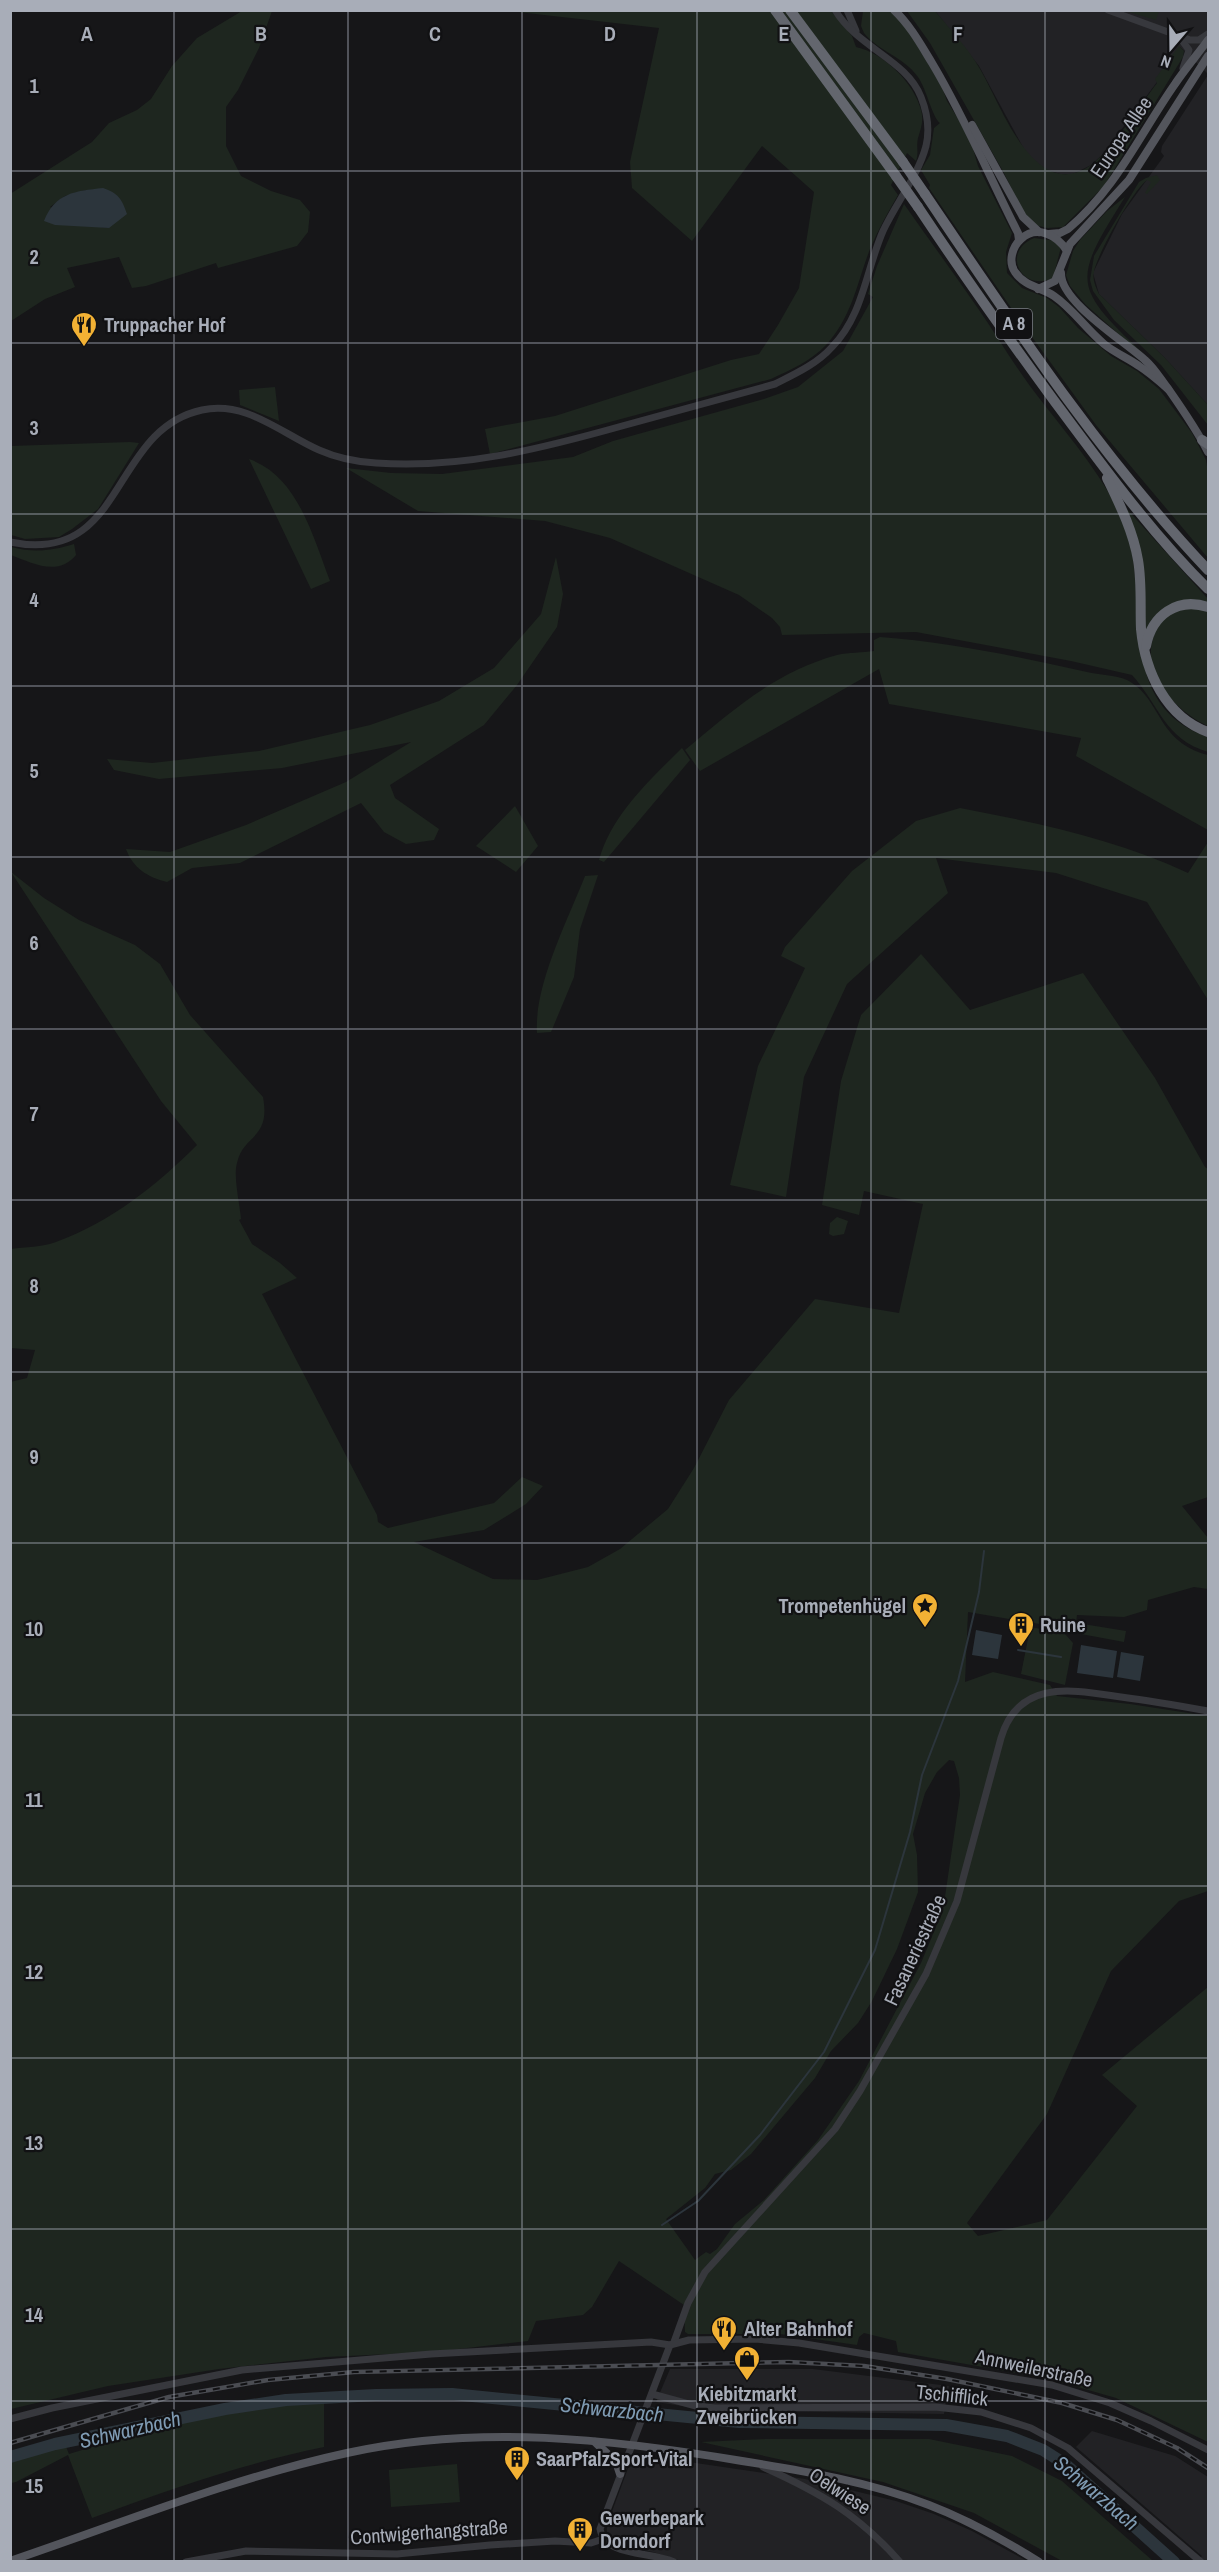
<svg xmlns="http://www.w3.org/2000/svg" width="1219" height="2572" font-family="'Archivo Narrow',sans-serif">
  <rect width="100%" height="100%" fill="#161618"/>
  <g fill="#222225">
    <path d="M935,11H1208V74L1180,47L1157,82L1103,154L1091,165L1073,174H1060L1047,170L1036,163L1025,151L979,66Z"/>
    <path d="M1208,75V405L1164,357L1099,294L1093,273L1122,214L1164,156L1161,152L1162,146Z"/>
    <path d="M670,2369H813L949,2386L944,2414L708,2410L656,2402Z"/>
    <path d="M1092,2431L1175,2456L1208,2477V2561H1197L1202,2556L1076,2447Z"/>
    <path d="M641,2455L805,2479L896,2501L934,2514L972,2531L1027,2561H681L653,2552L618,2545L611,2541L607,2533V2525L630,2463L634,2457Z"/>
  </g>
  <g fill="#1e261f" fill-rule="evenodd">
    <path d="M242,11H272L259,48L238,90L226,107V146L241,176L271,191L300,200L310,212L308,232L297,246L218,268L216,263L146,286L132,288L119,257L67,268L75,287L45,299L11,321L10,194L92,142L109,123L137,110L151,99L172,66L197,38ZM86,190L109,228L82,225L50,207L65,196Z"/>
    <path d="M509,11H831L852,36L856,47C884,53 914,83 921,110C924,121 921,128 918,138C916,146 919,153 916,161L907,153L891,185L898,195C888,212 878,230 870,249C857,283 852,317 826,345C811,361 790,370 771,379L490,454L485,429L555,416L731,360L759,354L778,325L799,288L814,192L762,146L692,241L632,188L630,162L659,28Z"/>
    <path d="M863,11H890L905,25L942,87L947,101L970,138L978,166L1012,233L1006,252L1007,273L1022,288L1047,298L1059,307L1078,328L1111,356L1137,371L1159,389L1192,433L1206,460L1208,472V558L1096,425L1016,315L929,188L930,185L921,170L930,155L934,128L940,123C932,117 927,90 918,77C904,57 878,51 864,33L861,26Z"/>
    <path d="M907,11H935C950,29 968,48 980,69C1001,104 1034,205 1091,165C1111,151 1141,104 1157,83L1155,79L1179,46L1184,51L1183,57L1104,186L1063,227L1047,228L1035,225L1022,210L1004,173L930,43Z"/>
    <path d="M1125,11H1159L1156,20Z"/>
    <path d="M1157,175L1160,180L1147,194L1145,193L1151,182L1147,180C1133,190 1097,254 1094,272C1092,279 1096,288 1099,294L1164,357L1208,405V425L1161,365L1114,320L1093,291L1090,280L1094,256L1139,182L1146,178Z"/>
    <path d="M1125,197C1073,280 1071,286 1144,354L1142,355L1085,304L1070,286L1066,275L1073,251L1080,240L1107,211Z"/>
    <path d="M904,204C927,237 953,272 977,307C995,333 1011,360 1030,386C1061,428 1112,483 1127,533C1150,605 1115,705 1208,737V752C1164,739 1160,706 1132,675L1071,661L916,632L782,635L780,627L772,618L739,595L610,538L545,521L418,511L346,468L391,473L442,474L573,457L613,441L764,399L798,387L843,351L873,297L868,294L877,266Z"/>
    <path d="M1034,238L1057,241L1061,247L1053,278C1022,293 1000,252 1034,238Z"/>
    <path d="M275,387L279,421L240,405L239,390Z"/>
    <path d="M130,442L139,443L98,509L72,529L59,537L25,539L11,535L10,446Z"/>
    <path d="M249,459C298,476 313,537 330,581L311,589Z"/>
    <path d="M1126,508L1208,599V604L1185,602L1147,634Z"/>
    <path d="M74,544L76,555C58,577 32,563 11,555V547C34,553 51,551 74,544Z"/>
    <path d="M556,557L563,594L557,627L517,685L484,725L390,785L395,798L439,829L434,840L406,844L384,832L361,803L240,863L192,868L167,882C147,877 133,868 126,849L170,852L246,825L346,782L411,742L282,768L159,779L114,770L107,759L152,763L259,751L370,725L439,701L494,668L541,614Z"/>
    <path d="M1183,607L1208,611V726C1176,711 1140,674 1154,635C1155,631 1157,625 1159,622C1165,616 1176,612 1183,607Z"/>
    <path d="M880,637C950,642 1019,657 1087,672C1099,675 1115,675 1127,680C1162,698 1156,742 1208,755V830L1076,756L1081,738L889,704L879,669L700,771L685,750C733,710 775,672 837,655C849,652 862,653 874,651V640Z"/>
    <path d="M682,748L690,760L604,862L599,860C612,814 649,781 682,748Z"/>
    <path d="M515,806L538,846L516,872L476,846Z"/>
    <path d="M960,808C1038,823 1116,839 1188,873L1208,842V1000L1147,902L1056,873L936,858L948,893L847,984L804,1077L786,1197L730,1185L758,1066L805,968L781,956L785,947L852,871L916,821Z"/>
    <path d="M11,872L44,898L79,920L135,945L160,964L190,1015L263,1097C271,1140 243,1134 237,1163C233,1176 240,1205 241,1219L239,1220L252,1244L280,1263L297,1278L262,1294L377,1515L378,1522L388,1528L494,1503L522,1477L543,1486L526,1504L484,1530L414,1542L493,1579L537,1580L588,1567L620,1549L668,1509L694,1468L729,1400L815,1299L899,1313L923,1204L864,1191L859,1215L822,1205L841,1081L861,1015L921,954L970,1010L1083,973L1155,1078L1205,1167L1208,1169V1497L1182,1506L1208,1538V1589L1194,1587L1148,1600L1147,1610L1124,1617L1077,1615L1075,1630L968,1612L965,1682L993,1672L1050,1685L1057,1696L1130,1704L1208,1716V1891L1179,1901L1111,1971L1047,2114L967,2223L978,2236L1047,2220L1137,2106L1102,2075L1208,1987V2442L1116,2398L1050,2379L898,2352L896,2341L864,2333L859,2337L857,2345L780,2334H688L685,2332L684,2305L619,2261L592,2307L583,2315L536,2321L528,2341L433,2352L326,2357L219,2369L108,2386L11,2409L10,1382L27,1378L35,1350L11,1348V1249C25,1247 42,1247 56,1242C111,1222 157,1185 197,1145L161,1101ZM949,1760L954,1761L959,1778L960,1795L943,1910L921,1963L859,2081L818,2140L764,2200L735,2224L717,2249L710,2254L706,2252L695,2260L666,2219L705,2188L715,2174L731,2170L751,2154L815,2078L831,2051L858,2023L872,2001L897,1949L918,1892L917,1855L913,1834L925,1793L937,1772Z"/>
    <path d="M598,875L580,929L574,977L551,1032L537,1033C534,985 567,922 585,876Z"/>
    <path d="M837,1217L848,1221L844,1234L833,1236L829,1234L830,1223Z"/>
    <path d="M1083,1624L1126,1631L1124,1642L1081,1634Z"/>
    <path d="M1036,1628L1065,1634L1073,1643L1065,1685L1021,1674L1030,1629Z"/>
    <path d="M324,2400V2447C242,2464 170,2489 92,2518L68,2455L16,2482L11,2483V2453L62,2437L69,2454C152,2428 237,2404 324,2400Z"/>
    <path d="M765,2439H929L1012,2456L1062,2481L1153,2561H1062L974,2513L883,2482L701,2442Z"/>
    <path d="M457,2464L460,2502L391,2507L389,2470Z"/>
  </g>
  <g fill="#2c353c">
    <path d="M103,188C118,193 122,199 127,214L109,228L55,225L44,221C55,193 75,191 103,188Z"/>
    <path d="M976,1630L1002,1635L998,1659L972,1655Z"/>
    <path d="M1081,1645L1117,1651L1113,1678L1077,1673Z"/>
    <path d="M1121,1652L1144,1656L1140,1681L1117,1677Z"/>
  </g>
  <g fill="none" stroke-linecap="round" stroke-linejoin="round">
    <g stroke="#2c353c" stroke-width="2">
      <path d="M1018,1650L1061,1657"/>
      <path d="M662,2225L698,2201L760,2135L824,2052L875,1950L910,1832L922,1775L958,1681L979,1592L984,1551"/>
    </g>
    <path stroke="#2c353c" stroke-width="12" d="M10,2457L55,2444L225,2409L286,2400L376,2395L452,2394L739,2422L946,2425L1007,2436L1043,2450L1065,2464L1174,2562"/>
    <g stroke="#37383d" stroke-width="7">
      <path d="M847,10L856,31"/>
      <path d="M1108,10L1190,40H1199L1208,34"/>
      <path d="M1181,39L1189,50L1183,68"/>
      <path d="M10,542C127,566 109,430 202,410C246,400 282,434 319,450C337,458 357,462 376,463C461,469 540,449 622,426C673,412 724,398 775,384C795,374 817,364 832,347C863,316 866,270 883,231C896,203 918,176 926,146C930,129 927,112 921,97C907,60 858,48 835,10"/>
      <path d="M674,2342L688,2303L705,2272L835,2129L860,2091L926,1974L957,1901L1001,1738C1019,1678 1073,1690 1121,1697C1151,1701 1180,1706 1208,1711"/>
      <path d="M670,2345L600,2529C605,2557 650,2551 674,2562"/>
      <path d="M652,2394L696,2406L715,2408L935,2407L981,2412L1031,2428L1068,2448L1201,2562"/>
      <path d="M10,2419L52,2408L242,2370L431,2354L651,2342L670,2345L689,2340L755,2339L799,2343L1052,2385L1110,2403L1151,2421L1208,2450"/>
      <path d="M763,2467C819,2492 858,2514 900,2562"/>
      <path d="M186,2562L246,2551L397,2554L490,2545L555,2541L591,2543L603,2539"/>
    </g>
    <g stroke="#53555c" stroke-width="8">
      <path d="M894,10C910,25 921,45 932,63C965,118 989,176 1018,233L1019,240"/>
      <path d="M972,125L1023,217L1039,232"/>
      <path d="M1049,234L1060,233L1068,229C1116,189 1140,134 1175,84C1185,69 1197,55 1208,40"/>
      <path d="M1067,251C1058,236 1037,224 1021,239C1012,247 1008,262 1015,272C1025,287 1041,287 1054,296C1073,309 1086,329 1104,344C1115,353 1128,358 1139,366C1150,373 1159,381 1168,389"/>
      <path d="M1061,273C1060,302 1126,342 1146,361C1155,369 1161,380 1169,390C1183,410 1197,430 1208,452"/>
      <path d="M1038,289L1055,281L1070,244L1129,180L1208,56"/>
      <path d="M595,2442L616,2462L620,2474"/>
      <path d="M10,2561C122,2523 232,2478 347,2453C478,2424 612,2439 742,2461C805,2471 870,2482 929,2505C968,2520 1004,2540 1039,2562"/>
    </g>
    <g stroke="#63666e" stroke-width="10">
      <path d="M775,10L896,176"/>
      <path d="M790,10L903,162"/>
      <path d="M925,194C1013,324 1100,456 1208,570"/>
      <path d="M918,207C962,273 1008,338 1055,402C1103,466 1151,533 1208,589"/>
      <path d="M1202,440L1208,444"/>
      <path d="M1107,478C1120,505 1133,531 1138,560C1142,583 1140,606 1141,629C1145,672 1166,717 1208,732"/>
      <path d="M1146,646C1152,615 1177,597 1208,607"/>
    </g>
    <defs>
      <path id="rail" d="M10,2443L169,2397L268,2380L354,2372L789,2362L864,2366L947,2379L1062,2403L1117,2420L1177,2448L1208,2468"/>
    </defs>
    <use href="#rail" stroke="#4a4c52" stroke-width="4.5"/>
    <use href="#rail" stroke="#111113" stroke-width="2" stroke-dasharray="7" stroke-linecap="butt"/>
    <g stroke="#63666e" stroke-width="10">
      <path d="M903,162L925,194"/>
      <path d="M896,176L918,207"/>
    </g>
  </g>
  <path fill="none" stroke="#a8adb8" stroke-width="1.5" stroke-opacity="0.55" d="M174,10V2562M348,10V2562M522,10V2562M697,10V2562M871,10V2562M1045,10V2562M10,171H1208M10,343H1208M10,514H1208M10,686H1208M10,857H1208M10,1029H1208M10,1200H1208M10,1372H1208M10,1543H1208M10,1715H1208M10,1886H1208M10,2058H1208M10,2229H1208M10,2401H1208"/>
  <defs>
    <symbol id="restaurant-pin" viewBox="-11 -11 22 30"><path d="M0 17L-7.5 6A9.5 9.5 0 1 1 7.5 6Z" fill="#f2b134" stroke="#111113"/><path d="M-5-6h1v4h1v-4h1v4h1v-4h1v5L-1.5 .5V6h-2V.5L-5-1ZM5-6V6H3V1.5H1.5Q1.5-4 5-6Z" fill="#111"/></symbol>
    <symbol id="sight-pin" viewBox="-11 -11 22 30"><path d="M0 17L-7.5 6A9.5 9.5 0 1 1 7.5 6Z" fill="#f2b134" stroke="#111113"/><path d="M0-6L1.8-2.2L6-1.7L2.9 1.2L3.7 5.4L0 3.3L-3.7 5.4L-2.9 1.2L-6-1.7L-1.8-2.2Z" fill="#111"/></symbol>
    <symbol id="building-pin" viewBox="-11 -11 22 30"><path d="M0 17L-7.5 6A9.5 9.5 0 1 1 7.5 6Z" fill="#f2b134" stroke="#111113"/><path d="M-4-6H4V6H1V3H-1V6H-4ZM-2.5-4.3h1.7v1.8h-1.7ZM.8-4.3h1.7v1.8H.8ZM-2.5-1h1.7V.8h-1.7ZM.8-1h1.7V.8H.8Z" fill="#111"/></symbol>
    <symbol id="shop-pin" viewBox="-11 -11 22 30"><path d="M0 17L-7.5 6A9.5 9.5 0 1 1 7.5 6Z" fill="#f2b134" stroke="#111113"/><path d="M-5-2.5h2.3a2.7 3.5 0 0 1 5.4 0H5L5.5 6h-11ZM-1.5-2.5h3a1.5 2.3 0 0 0-3 0Z" fill="#111"/></symbol>
  </defs>
  <g fill-rule="evenodd">
    <use href="#restaurant-pin" x="69" y="310" width="30" height="40"/>
    <use href="#sight-pin" x="910" y="1591" width="30" height="40"/>
    <use href="#building-pin" x="1006" y="1610" width="30" height="40"/>
    <use href="#restaurant-pin" x="709" y="2314" width="30" height="40"/>
    <use href="#shop-pin" x="732" y="2344" width="30" height="40"/>
    <use href="#building-pin" x="502" y="2444" width="30" height="40"/>
    <use href="#building-pin" x="565" y="2515" width="30" height="40"/>
  </g>
  <g text-anchor="middle" stroke-width="4.5" stroke-linejoin="round" paint-order="stroke">
    <rect fill="#111113" stroke="#7b7e86" stroke-width="1.5" x="996" y="309" width="36" height="30" rx="4.5"/>
    <g font-size="18" font-weight="bold" fill="#a8adb8">
      <text x="1014" y="330">A 8</text>
    </g>
    <g font-size="20" fill="#a8adb8" stroke="#111113">
      <text transform="translate(1121 137) rotate(-56)" y="7">Europa Allee</text>
      <text transform="translate(915 1950) rotate(-65)" y="7">Fasaneriestraße</text>
      <text transform="translate(1034 2368) rotate(12)" y="7">Annweilerstraße</text>
      <text transform="translate(952 2395) rotate(6)" y="7">Tschifflick</text>
      <text transform="translate(840 2491) rotate(33)" y="7">Oelwiese</text>
      <text transform="translate(429 2532) rotate(-4)" y="7">Contwigerhangstraße</text>
    </g>
    <g font-size="20" font-weight="bold" fill="#a8adb8" stroke="#111113" text-anchor="start">
      <text x="104" y="332">Truppacher Hof</text>
      <text x="906" y="1613" text-anchor="end">Trompetenhügel</text>
      <text x="1040" y="1632">Ruine</text>
      <text x="744" y="2336">Alter Bahnhof</text>
      <text x="747" y="2401" text-anchor="middle">Kiebitzmarkt<tspan x="747" dy="23">Zweibrücken</tspan></text>
      <text x="536" y="2466">SaarPfalzSport-Vital</text>
      <text x="600" y="2525">Gewerbepark<tspan x="600" dy="23">Dorndorf</tspan></text>
    </g>
    <g font-size="21" font-style="italic" fill="#7f9bb3" stroke="#111113">
      <text transform="translate(612 2410) rotate(6)" y="7">Schwarzbach</text>
      <text transform="translate(130 2430) rotate(-13)" y="7">Schwarzbach</text>
      <text transform="translate(1096 2493) rotate(40)" y="7">Schwarzbach</text>
    </g>
  </g>
  <g font-size="20" text-anchor="middle" font-weight="bold" fill="#a8adb8" stroke="#111113" stroke-width="4.5" stroke-linejoin="round" paint-order="stroke">
    <text x="87" y="41">A</text>
    <text x="261" y="41">B</text>
    <text x="435" y="41">C</text>
    <text x="610" y="41">D</text>
    <text x="784" y="41">E</text>
    <text x="958" y="41">F</text>
    <text x="34" y="93">1</text>
    <text x="34" y="264">2</text>
    <text x="34" y="435">3</text>
    <text x="34" y="607">4</text>
    <text x="34" y="778">5</text>
    <text x="34" y="950">6</text>
    <text x="34" y="1121">7</text>
    <text x="34" y="1293">8</text>
    <text x="34" y="1464">9</text>
    <text x="34" y="1636">10</text>
    <text x="34" y="1807">11</text>
    <text x="34" y="1979">12</text>
    <text x="34" y="2150">13</text>
    <text x="34" y="2322">14</text>
    <text x="34" y="2493">15</text>
  </g>
  <rect width="1219" height="2572" fill="none" stroke="#a8adb8" stroke-width="24"/>
  <g transform="translate(1171 48) rotate(200)" stroke="#111113" stroke-width="4.5" paint-order="stroke">
  <path d="M0-4.5L10 22L0 15L-10 22Z" fill="#a8adb8"/>
  <text y="-9" font-size="16" font-weight="bold" text-anchor="middle" fill="#a8adb8">N</text>
  </g>
</svg>
